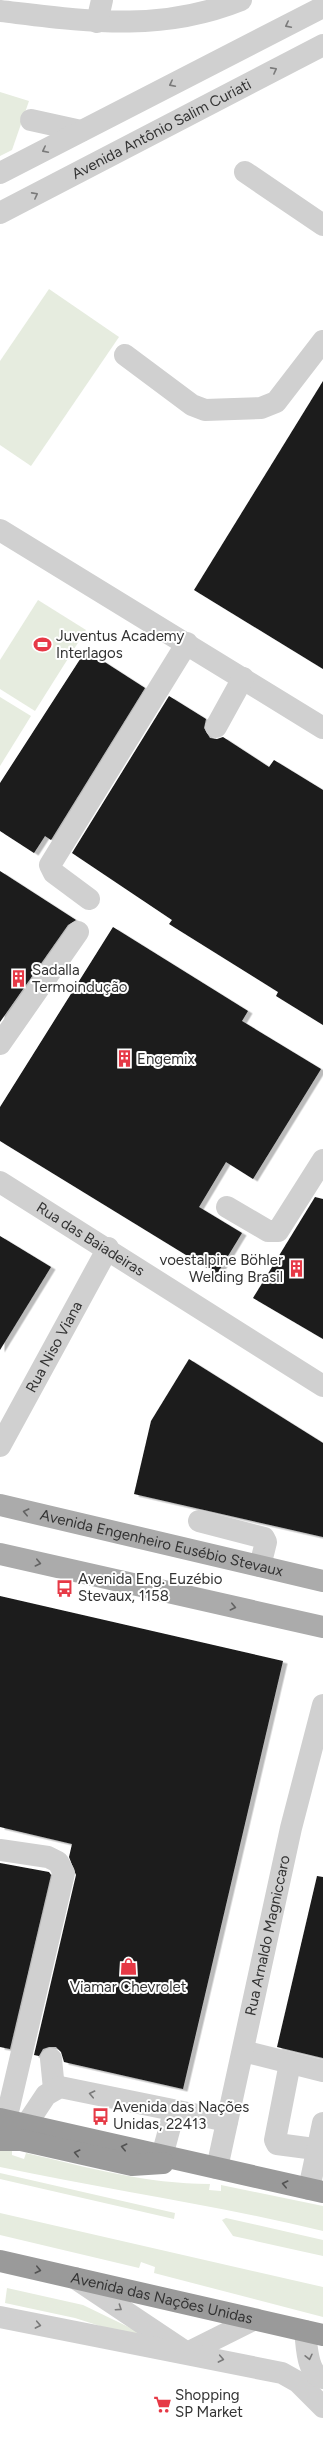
<svg xmlns="http://www.w3.org/2000/svg" width="323" height="2453" font-family="Figtree,sans-serif">
  <defs>
    <filter id="shadow"><feDropShadow dx="4.5" dy="2.5" stdDeviation="0" flood-color="#0004"/></filter>
  </defs>
  <rect width="100%" height="100%" fill="#fff"/>
  <g fill="#e6ecdf">
    <path d="M0,92L29,101L12,150L0,156Z"/>
    <path d="M49,289L119,337L31,466L0,445V361Z"/>
    <path d="M38,600L86,630L35,711L0,689V660Z"/>
    <path d="M0,697L31,716L0,766Z"/>
    <path d="M0,2150H12V2155L24,2159L26,2153C86,2167 147,2184 210,2184L209,2190L221,2191V2185L323,2206V2231C216,2205 108,2190 0,2167Z"/>
    <path d="M0,2173L175,2213L174,2219L0,2179Z"/>
    <path d="M0,2213L323,2287V2317L154,2273L155,2267L141,2262L139,2268L0,2235Z"/>
    <path d="M226,2218L323,2240V2256L233,2236L222,2220Z"/>
    <path d="M7,2288L83,2305L143,2334L122,2333L75,2318L5,2303Z"/>
  </g>
  <g fill="#1a1a1a" filter="url(#shadow)">
    <path d="M323,381V669L194,590Z"/>
    <path d="M86,650L145,688L51,840L45,836L34,853L0,831V783Z"/>
    <path d="M169,696L206,719L204,728L210,738L217,739L223,737L269,767L274,760L323,790V1025L276,996L278,992L169,924L172,920L72,853Z"/>
    <path d="M0,871L76,920L68,925L0,1022Z"/>
    <path d="M113,927L248,1011L242,1021L321,1069L253,1179L226,1162L199,1207L242,1233L217,1274L0,1141V1107Z"/>
    <path d="M315,1197L323,1199V1339L253,1298Z"/>
    <path d="M0,1236L51,1267L0,1350Z"/>
    <path d="M189,1359L323,1443V1537L134,1494L151,1421Z"/>
    <path d="M0,1596L283,1661L183,2089L64,2062L61,2052L56,2047H49L43,2049L39,2056L34,2055L76,1875L69,1857L72,1844L0,1827Z"/>
    <path d="M0,1863L49,1872L51,1875L10,2049L0,2047Z"/>
    <path d="M317,1876L323,1877V2058L277,2047Z"/>
  </g>
  <g fill="none" stroke-linecap="round" stroke-linejoin="round">
    <g stroke="#d0d0d0" stroke-width="22">
      <path d="M0,11C85,21 159,33 241,0"/>
      <path d="M97,22L102,0"/>
      <path d="M31,120L81,131"/>
      <path d="M245,172L323,225"/>
      <path d="M0,173L323,7"/>
      <path id="s1" d="M0,213L323,45"/>
      <path d="M125,355L192,405L205,410L261,408L276,402L323,341"/>
      <path d="M0,530L323,728"/>
      <path d="M216,727L243,678"/>
      <path d="M89,899L54,873L50,865L187,643"/>
      <path d="M0,1044L78,932"/>
      <path id="s2" d="M0,1182L323,1386"/>
      <path d="M227,1207L268,1231H278L323,1160"/>
      <path id="s3" d="M0,1446L108,1248"/>
      <path d="M199,1521L264,1538L266,1542L260,1566"/>
      <path d="M0,1850L48,1857L58,1862L64,1873L6,2120"/>
      <path d="M243,2051L323,2071"/>
      <path d="M51,2059L54,2089"/>
      <path d="M290,2063L275,2140L277,2144L323,2150"/>
      <path d="M26,2125L46,2095L60,2087L227,2121"/>
      <path d="M162,2156L174,2112"/>
      <path id="s4" d="M217,2168L291,1828L323,1705"/>
      <path d="M309,2189L323,2123"/>
      <path d="M75,2278L187,2353L255,2319"/>
      <path d="M0,2317L282,2373L298,2382L323,2407"/>
      <path d="M305,2331C307,2344 306,2374 323,2378"/>
    </g>
    <g stroke="#ababab" stroke-width="22">
      <path id="s5" d="M0,1505L323,1581"/>
      <path d="M0,1554L323,1627"/>
    </g>
    <g stroke="#9a9a9a" stroke-width="22">
      <path d="M0,2119L323,2192"/>
      <path d="M0,2140H21L132,2165L163,2163"/>
      <path id="s6" d="M0,2261L323,2335"/>
    </g>
  </g>
  <defs><path id="oneway-chevron" d="M-2-3.5L2.5 0L-2 3.5" fill="none" stroke-width="1.6" stroke-linecap="round" stroke-linejoin="round"/></defs>
  <g stroke="#7a7a7a">
    <use href="#oneway-chevron" transform="translate(288 25) rotate(153)"/>
    <use href="#oneway-chevron" transform="translate(274 70) rotate(-28)"/>
    <use href="#oneway-chevron" transform="translate(172 84) rotate(153)"/>
    <use href="#oneway-chevron" transform="translate(45 150) rotate(153)"/>
    <use href="#oneway-chevron" transform="translate(35 195) rotate(-28)"/>
    <use href="#oneway-chevron" transform="translate(92 2094) rotate(-168)"/>
    <use href="#oneway-chevron" transform="translate(119 2308) rotate(34)"/>
    <use href="#oneway-chevron" transform="translate(38 2325) rotate(11)"/>
    <use href="#oneway-chevron" transform="translate(309 2357) rotate(77)"/>
    <use href="#oneway-chevron" transform="translate(221 2359) rotate(11)"/>
  </g>
  <g stroke="#636363">
    <use href="#oneway-chevron" transform="translate(26 1512) rotate(-167)"/>
    <use href="#oneway-chevron" transform="translate(38 1563) rotate(13)"/>
    <use href="#oneway-chevron" transform="translate(233 1607) rotate(13)"/>
  </g>
  <g stroke="#525252">
    <use href="#oneway-chevron" transform="translate(124 2147) rotate(-167)"/>
    <use href="#oneway-chevron" transform="translate(77 2153) rotate(-167)"/>
    <use href="#oneway-chevron" transform="translate(285 2184) rotate(-167)"/>
    <use href="#oneway-chevron" transform="translate(38 2270) rotate(13)"/>
  </g>
  <defs>
    <symbol id="stadium-bare" viewBox="-9 -9 18 18"><path d="M0-5a6.5 5 0 1 0 0 10a6.5 5 0 1 0 0-10ZM-3.5-1.8h7v3.6h-7Z" fill="#e63946" stroke="#fff" stroke-width="2.5" paint-order="stroke"/></symbol>
    <symbol id="building-bare" viewBox="-9 -9 18 18"><path d="M-4-6H4V6H1V3H-1V6H-4ZM-2.5-4.3h1.7v1.8h-1.7ZM.8-4.3h1.7v1.8H.8ZM-2.5-1h1.7V.8h-1.7ZM.8-1h1.7V.8H.8Z" fill="#e63946" stroke="#fff" stroke-width="2.5" paint-order="stroke"/></symbol>
    <symbol id="bus-bare" viewBox="-9 -9 18 18"><path d="M-5-6H5V4H4V6H2V4H-2V6H-4V4H-5ZM-3.5-4V0h7V-4ZM-3.5 1.2v1.5H-2V1.2ZM2 1.2v1.5H3.5V1.2Z" fill="#e63946" stroke="#fff" stroke-width="2.5" paint-order="stroke"/></symbol>
    <symbol id="shop-bare" viewBox="-9 -9 18 18"><path d="M-5-2.5h2.3a2.7 3.5 0 0 1 5.4 0H5L5.5 6h-11ZM-1.5-2.5h3a1.5 2.3 0 0 0-3 0Z" fill="#e63946" stroke="#fff" stroke-width="2.5" paint-order="stroke"/></symbol>
    <symbol id="supermarket-bare" viewBox="-9 -9 18 18"><path d="M-6-5.5h2.5l.6 2H6L4.5 2H-2.5L-4.4-4H-6ZM-1.5 3.2a1.3 1.3 0 1 0 .1 0ZM3 3.2a1.3 1.3 0 1 0 .1 0Z" fill="#e63946" stroke="#fff" stroke-width="2.5" paint-order="stroke"/></symbol>
  </defs>
  <g fill-rule="evenodd">
    <use href="#stadium-bare" x="30" y="632" width="25" height="25"/>
    <use href="#building-bare" x="6" y="966" width="25" height="25"/>
    <use href="#building-bare" x="112" y="1046" width="25" height="25"/>
    <use href="#building-bare" x="284" y="1256" width="25" height="25"/>
    <use href="#bus-bare" x="52" y="1576" width="25" height="25"/>
    <use href="#shop-bare" x="116" y="1954" width="25" height="25"/>
    <use href="#bus-bare" x="88" y="2104" width="25" height="25"/>
    <use href="#supermarket-bare" x="150" y="2392" width="25" height="25"/>
  </g>
  <g text-anchor="middle" stroke-width="4" stroke-linejoin="round" paint-order="stroke">
    <g font-size="15" fill="#333" stroke="#fff">
      <text dy="5" stroke="none"><textPath href="#s1" startOffset="182">Avenida Antônio Salim Curiati</textPath></text>
      <text dy="5" stroke="none"><textPath href="#s2" startOffset="107">Rua das Baiadeiras</textPath></text>
      <text dy="5" stroke="none"><textPath href="#s3" startOffset="113">Rua Niso Viana</textPath></text>
      <text dy="5" stroke="none"><textPath href="#s5" startOffset="166">Avenida Engenheiro Eusébio Stevaux</textPath></text>
      <text dy="5" stroke="none"><textPath href="#s4" startOffset="238">Rua Arnaldo Magniccaro</textPath></text>
      <text dy="5" stroke="none"><textPath href="#s6" startOffset="166">Avenida das Nações Unidas</textPath></text>
    </g>
    <g font-size="15" fill="#333" stroke="#fff" text-anchor="start">
      <text x="56" y="641">Juventus Academy<tspan x="56" dy="17">Interlagos</tspan></text>
      <text x="32" y="975">Sadalla<tspan x="32" dy="17">Termoindução</tspan></text>
      <text x="137" y="1064">Engemix</text>
      <text x="283" y="1265" text-anchor="end">voestalpine Böhler<tspan x="283" dy="17">Welding Brasil</tspan></text>
      <text x="78" y="1584">Avenida Eng. Euzébio<tspan x="78" dy="17">Stevaux, 1158</tspan></text>
      <text x="128" y="1992" text-anchor="middle">Viamar Chevrolet</text>
      <text x="113" y="2112">Avenida das Nações<tspan x="113" dy="17">Unidas, 22413</tspan></text>
      <text x="175" y="2400">Shopping<tspan x="175" dy="17">SP Market</tspan></text>
    </g>
  </g>
</svg>
